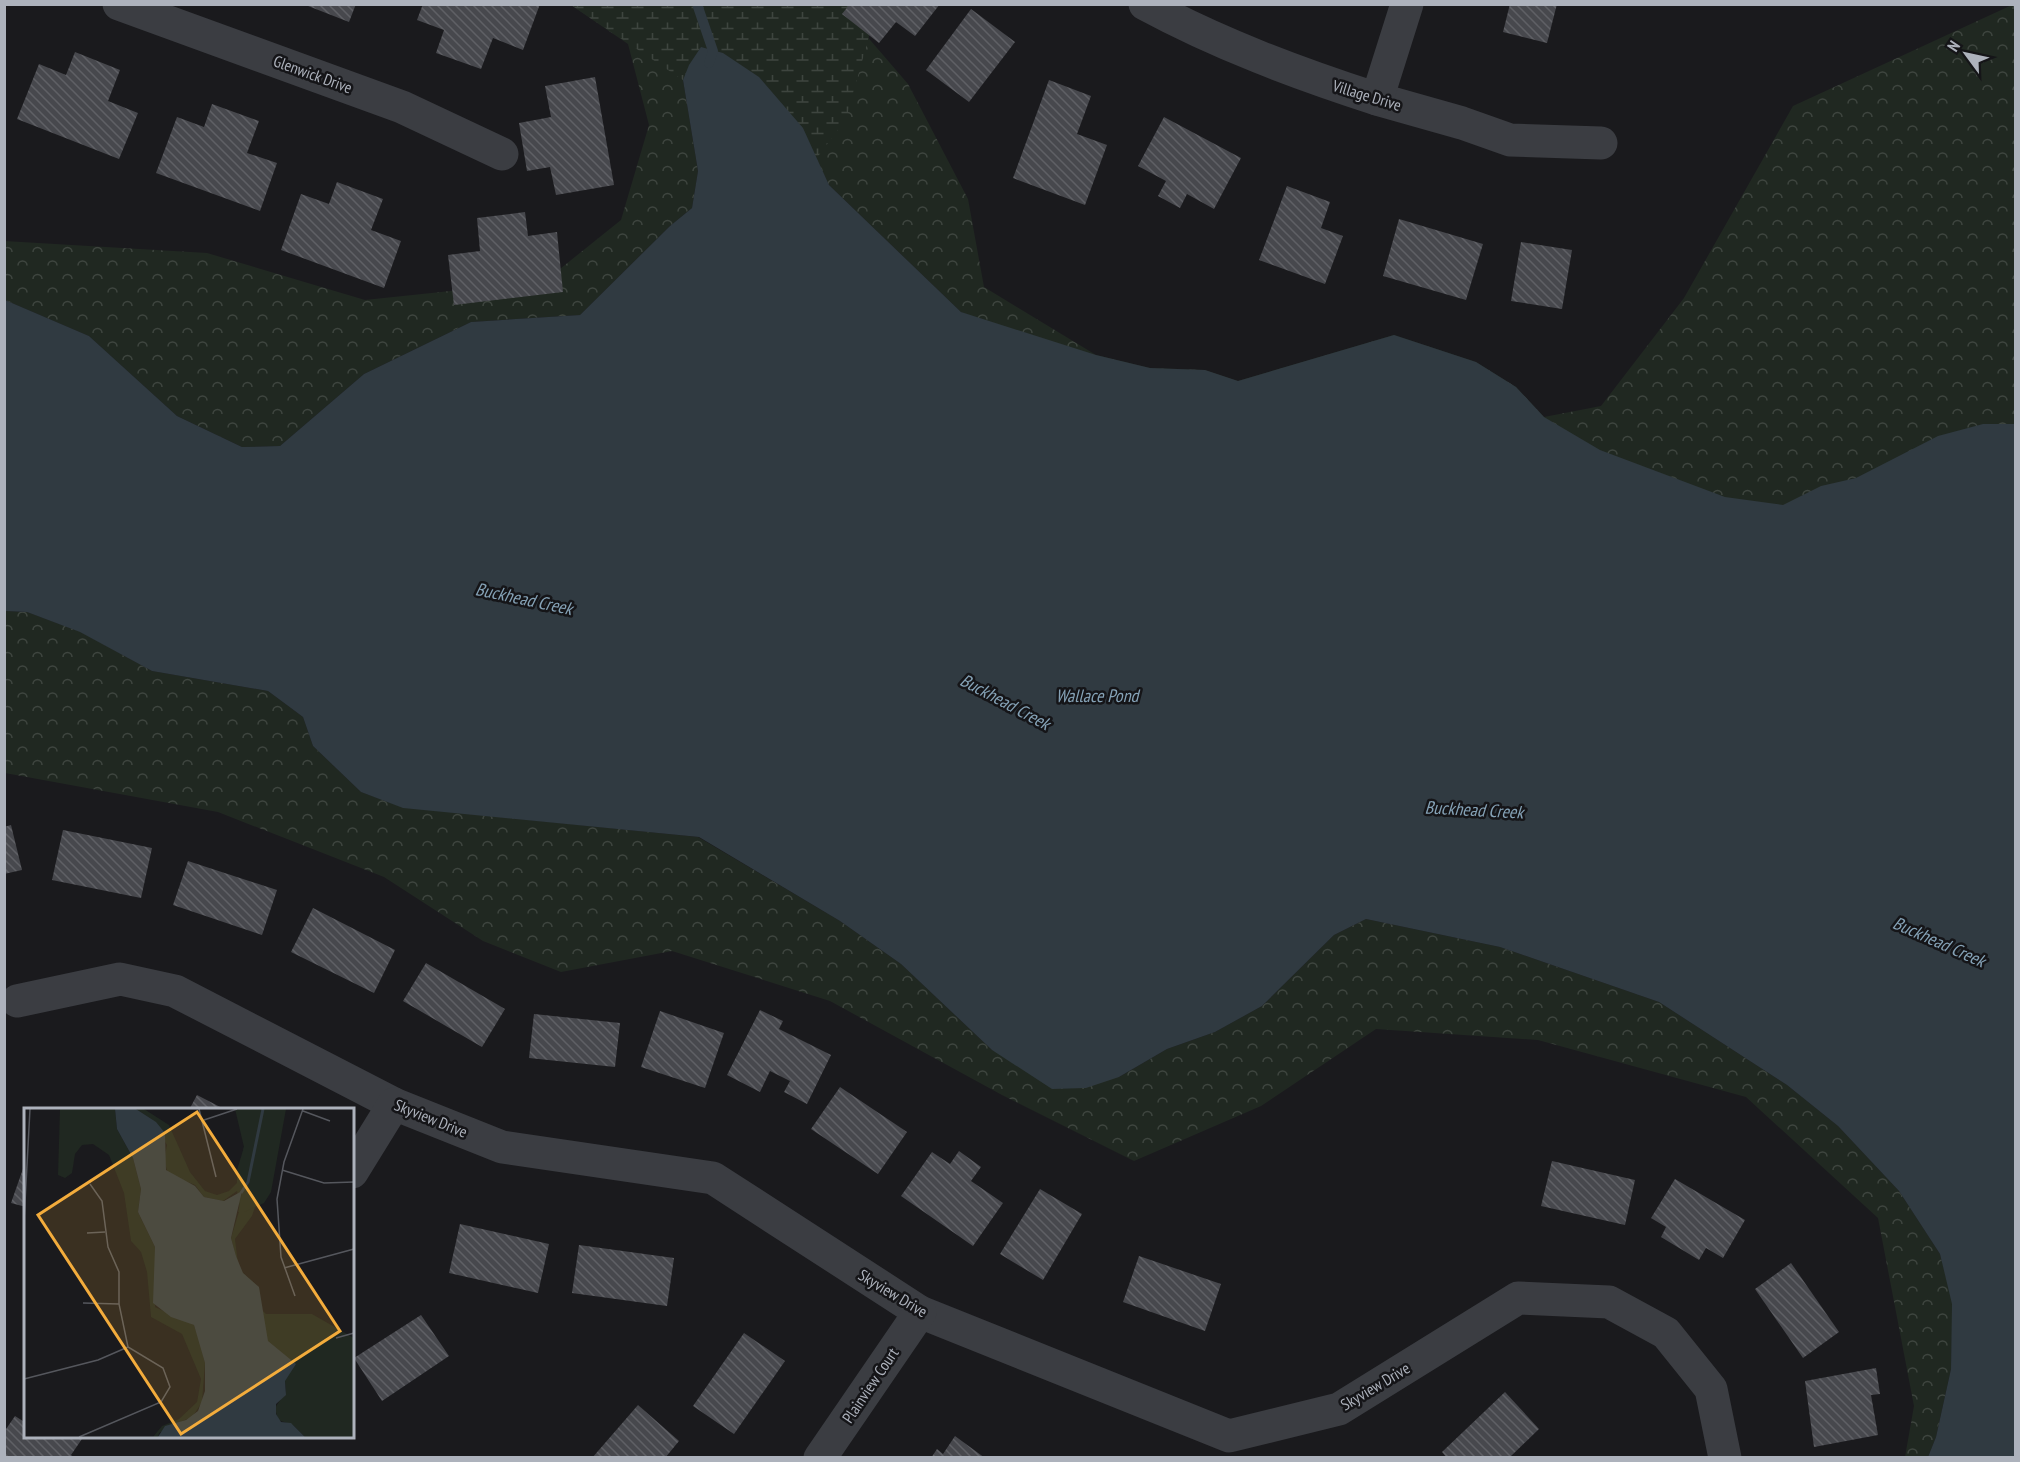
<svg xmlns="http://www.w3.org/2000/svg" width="2020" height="1462" font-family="'PT Sans Narrow',sans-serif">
  <defs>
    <pattern id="forest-crowns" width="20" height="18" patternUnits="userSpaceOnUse" patternTransform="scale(1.5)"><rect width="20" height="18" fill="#202821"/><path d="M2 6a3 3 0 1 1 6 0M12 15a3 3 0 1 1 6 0" fill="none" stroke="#3e453f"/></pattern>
    <pattern id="wetland-marsh" width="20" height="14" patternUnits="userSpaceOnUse" patternTransform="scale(1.5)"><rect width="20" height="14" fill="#202821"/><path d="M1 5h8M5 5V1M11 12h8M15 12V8" fill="none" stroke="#3e453f"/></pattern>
    <pattern id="building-back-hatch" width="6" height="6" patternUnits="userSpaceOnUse" patternTransform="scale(1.5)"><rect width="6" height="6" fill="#47484d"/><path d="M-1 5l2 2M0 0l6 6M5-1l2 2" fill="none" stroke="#5f6065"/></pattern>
  </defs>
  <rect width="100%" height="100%" fill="#1a1a1d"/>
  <g fill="url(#forest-crowns)">
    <path d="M571,5H840L908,84L968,199L984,287L1096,355L1150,368L1205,370L1238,381L1394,335L1476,362L1516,387L1544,417L1601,406L1684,298L1793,106L2012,5H2015V549L1350,501L961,312L829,185L816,159L683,80L698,171L692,208L670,226L580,315L471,322L364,374L280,446L242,447L177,416L89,336L5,300L4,241L207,253L365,300L545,281L621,220L649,125L628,44Z"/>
    <path d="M5,611L27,612L81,632L152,671L268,691L303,717L313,746L361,792L402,807L698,837L840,921L901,964L992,1050L1119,1077L1167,1049L1215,1032L1262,1006L1334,935L1366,919L1500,947L1659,1002L1787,1085L1838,1126L1899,1191L1940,1254L1953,1303L1951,1369L1936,1437L1928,1457H1905L1914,1406L1878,1218L1746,1097L1538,1040L1376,1029L1261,1106L1134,1161L1002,1095L830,1001L672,951L561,972L483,941L384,877L218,812L5,773Z"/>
  </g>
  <path fill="url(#wetland-marsh)" d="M878,4L846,119L816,159L803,128L713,51L701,47L689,65L683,80L571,5Z"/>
  <path fill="#303a41" d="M701,47L723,53L759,77L803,128L829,185L961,312L1096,355L1150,368L1205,370L1238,381L1394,335L1476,362L1516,387L1544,417L1600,450L1725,497L1783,505L1821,486L1856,478L1938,436L1983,424H2015V1457H1928L1936,1437L1951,1369L1952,1304L1940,1254L1899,1191L1838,1126L1787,1085L1659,1002L1500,947L1366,919L1334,935L1262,1006L1215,1032L1167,1049L1119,1077L1086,1088L1052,1089L992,1050L901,964L840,921L699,837L403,808L361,792L313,746L303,717L268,691L152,671L80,632L27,612L5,611V300L89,336L177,416L242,447L280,446L364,374L471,322L580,315L670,226L692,208L698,171L683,80L689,65Z"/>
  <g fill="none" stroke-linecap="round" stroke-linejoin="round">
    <path stroke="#303a41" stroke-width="10" d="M697,4L713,51L709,63"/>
  </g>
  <g fill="url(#building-back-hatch)">
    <path d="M303,4H356L349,22Z"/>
    <path d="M423,4H540L523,50L493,38L481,69L436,53L444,30L417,20Z"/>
    <path d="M850,4H940L915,36L896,22L879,43L842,14Z"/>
    <path d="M1510,4H1557L1547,43L1503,32Z"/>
    <path d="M971,9L1015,42L969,102L926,70Z"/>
    <path d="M75,52L120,70L108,101L138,113L119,159L17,119L39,64L66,75Z"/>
    <path d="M595,77L614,185L556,195L550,167L527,171L519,123L551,117L545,86Z"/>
    <path d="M1049,80L1091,96L1077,134L1107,145L1085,205L1013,178Z"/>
    <path d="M212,104L259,121L247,153L277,163L260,211L156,173L177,117L204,127Z"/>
    <path d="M1164,117L1241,158L1214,209L1187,194L1180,208L1158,196L1166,181L1138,166Z"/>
    <path d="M337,182L383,199L371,230L401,241L384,288L281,250L301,194L329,204Z"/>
    <path d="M1287,186L1330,202L1321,228L1343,236L1325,284L1259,260Z"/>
    <path d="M525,212L528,236L557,232L563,292L454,305L448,255L480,251L477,218Z"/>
    <path d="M1399,219L1483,244L1466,300L1383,276Z"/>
    <path d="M1521,242L1572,250L1562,309L1511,301Z"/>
    <path d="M11,825L22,870L4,874V827Z"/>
    <path d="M63,830L152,848L141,898L52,880Z"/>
    <path d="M188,861L277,890L262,935L173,905Z"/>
    <path d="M313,908L395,950L374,993L291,952Z"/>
    <path d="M426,963L505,1009L482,1047L403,1001Z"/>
    <path d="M760,1010L783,1021L779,1029L831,1055L807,1104L784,1092L790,1081L770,1071L760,1092L727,1075Z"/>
    <path d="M660,1011L724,1033L705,1088L641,1067Z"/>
    <path d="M534,1014L620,1023L615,1067L529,1058Z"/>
    <path d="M840,1087L907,1132L878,1174L811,1129Z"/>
    <path d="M197,1095L226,1110H189Z"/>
    <path d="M959,1151L981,1167L971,1181L1003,1203L973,1246L901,1196L932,1152L950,1164Z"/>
    <path d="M1552,1161L1635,1180L1625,1225L1541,1206Z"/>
    <path d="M25,1163H26V1207L11,1203Z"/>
    <path d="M1675,1179L1745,1220L1723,1258L1706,1248L1699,1260L1661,1237L1666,1227L1651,1218Z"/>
    <path d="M1040,1189L1082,1214L1043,1280L1000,1254Z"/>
    <path d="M460,1224L549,1244L538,1293L449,1273Z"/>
    <path d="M579,1245L674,1258L667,1306L572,1293Z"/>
    <path d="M1139,1256L1221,1284L1205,1331L1123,1302Z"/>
    <path d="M1791,1263L1839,1332L1803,1358L1755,1289Z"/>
    <path d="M421,1315L449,1356L382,1401L354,1358Z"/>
    <path d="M744,1333L785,1361L734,1434L693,1406Z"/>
    <path d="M1876,1368L1880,1394L1871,1395L1878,1435L1814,1447L1805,1381Z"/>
    <path d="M1505,1392L1539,1429L1509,1458H1447L1442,1452Z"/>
    <path d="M638,1405L679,1441L665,1458H592Z"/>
    <path d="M15,1416L26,1423V1436H84L71,1455L75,1458H4V1432Z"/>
    <path d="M955,1436L985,1458H931L937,1449L943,1454Z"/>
  </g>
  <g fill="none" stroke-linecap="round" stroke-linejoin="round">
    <g stroke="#3b3d42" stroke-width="33">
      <path d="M119,4L402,107L502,154"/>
      <path d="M1377,99L1462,123L1510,140L1601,143"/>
      <path d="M17,1001L120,979L175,991L394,1104L502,1147L713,1178L920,1312L1229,1436L1339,1409L1518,1298L1609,1302L1666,1333L1711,1389L1725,1458"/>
      <path d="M352,1172L394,1104"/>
      <path d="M820,1458L920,1312"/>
    </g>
    <path stroke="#3b3d42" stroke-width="33" d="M1145,4C1219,44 1297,73 1377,99L1407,4"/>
  </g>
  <g text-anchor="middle" stroke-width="5" stroke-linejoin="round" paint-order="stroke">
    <g font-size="16" fill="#adb2bc" stroke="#151518">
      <text transform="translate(313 74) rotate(20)" y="6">Glenwick Drive</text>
      <text transform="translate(1367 95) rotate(17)" y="6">Village Drive</text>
      <text transform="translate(431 1118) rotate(22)" y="6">Skyview Drive</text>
      <text transform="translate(893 1293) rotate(31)" y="6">Skyview Drive</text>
      <text transform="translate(870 1385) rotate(-56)" y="6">Plainview Court</text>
      <text transform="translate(1375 1386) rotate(-31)" y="6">Skyview Drive</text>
    </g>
    <g font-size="18" font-style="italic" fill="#85a2b6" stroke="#151518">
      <text transform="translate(524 599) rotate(12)" y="6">Buckhead Creek</text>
      <text x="1097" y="702">Wallace Pond</text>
      <text transform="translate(1005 702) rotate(28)" y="6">Buckhead Creek</text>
      <text transform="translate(1474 810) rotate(3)" y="6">Buckhead Creek</text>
      <text transform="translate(1939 942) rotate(24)" y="6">Buckhead Creek</text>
    </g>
  </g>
  <g transform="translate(24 1108)">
    <rect width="330" height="330" fill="#1a1a1d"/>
    <path d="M36,1H91L93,21L109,50L117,81L114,104L131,139V199L170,217L176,234L181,255L178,294L169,308L135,325L134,329H129L138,318L155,311L173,294L177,271L158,226L127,209L123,164L117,144L107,133L100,85L85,47L69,36L58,37L51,46L48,65L41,70L34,67ZM112,1H120L145,17L166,64L181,83L193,87L205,83L213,75L221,32L234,90L228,108L211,131L214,155L219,165L235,179L237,201L242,206H288L330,230V329H281L269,317L254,312L251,300L262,283L261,273L233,231L207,130L216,100L213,83L199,93L180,89L171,77L144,66L140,52L143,37L127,11Z" fill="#202821"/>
    <path d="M211,1H262L247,84L240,95L220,104H214L218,86L213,83V62L220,39Z" fill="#202821"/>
    <path d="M91,1H112L132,14L141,25L142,62L171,78L180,89L200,93L218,83L207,130L212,148L219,165L235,179L244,233L272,256L261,273L262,287L252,296V306L257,314L267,315L281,329H134L141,318L162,312L174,303L181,283V255L170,217L147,209L129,195L131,139L114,104L117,81L109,50L93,21Z" fill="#303a41"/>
    <path fill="none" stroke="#303a41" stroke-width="3" d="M217,85L224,74L239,1"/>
    <path fill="none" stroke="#55575d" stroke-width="1.5" d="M175,1L192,69M279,3L306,13M180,12L213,1M258,62L300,75L330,74M0,113L6,1M63,125L81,124M260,160L330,141M271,188L257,149L253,91L260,54L279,1M59,195L95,196M312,230L330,225M0,271L74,252L104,239M55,329L137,294L146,279L139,260L104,239L95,196V164L84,139L78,93L66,76"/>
    <path fill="#f3ac3c" fill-opacity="0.15" stroke="#f3ac3c" stroke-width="3" d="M173,4L316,223L157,326L14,107Z"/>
    <rect width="330" height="330" fill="none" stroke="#adb2bc" stroke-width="3"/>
  </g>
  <rect width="2020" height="1462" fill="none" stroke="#adb2bc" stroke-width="12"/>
  <g transform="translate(1966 54) rotate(303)" stroke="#151518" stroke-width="4.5" paint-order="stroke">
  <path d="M0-4.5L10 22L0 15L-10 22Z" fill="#adb2bc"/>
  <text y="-9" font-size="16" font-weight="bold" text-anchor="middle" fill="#adb2bc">N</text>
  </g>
</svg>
